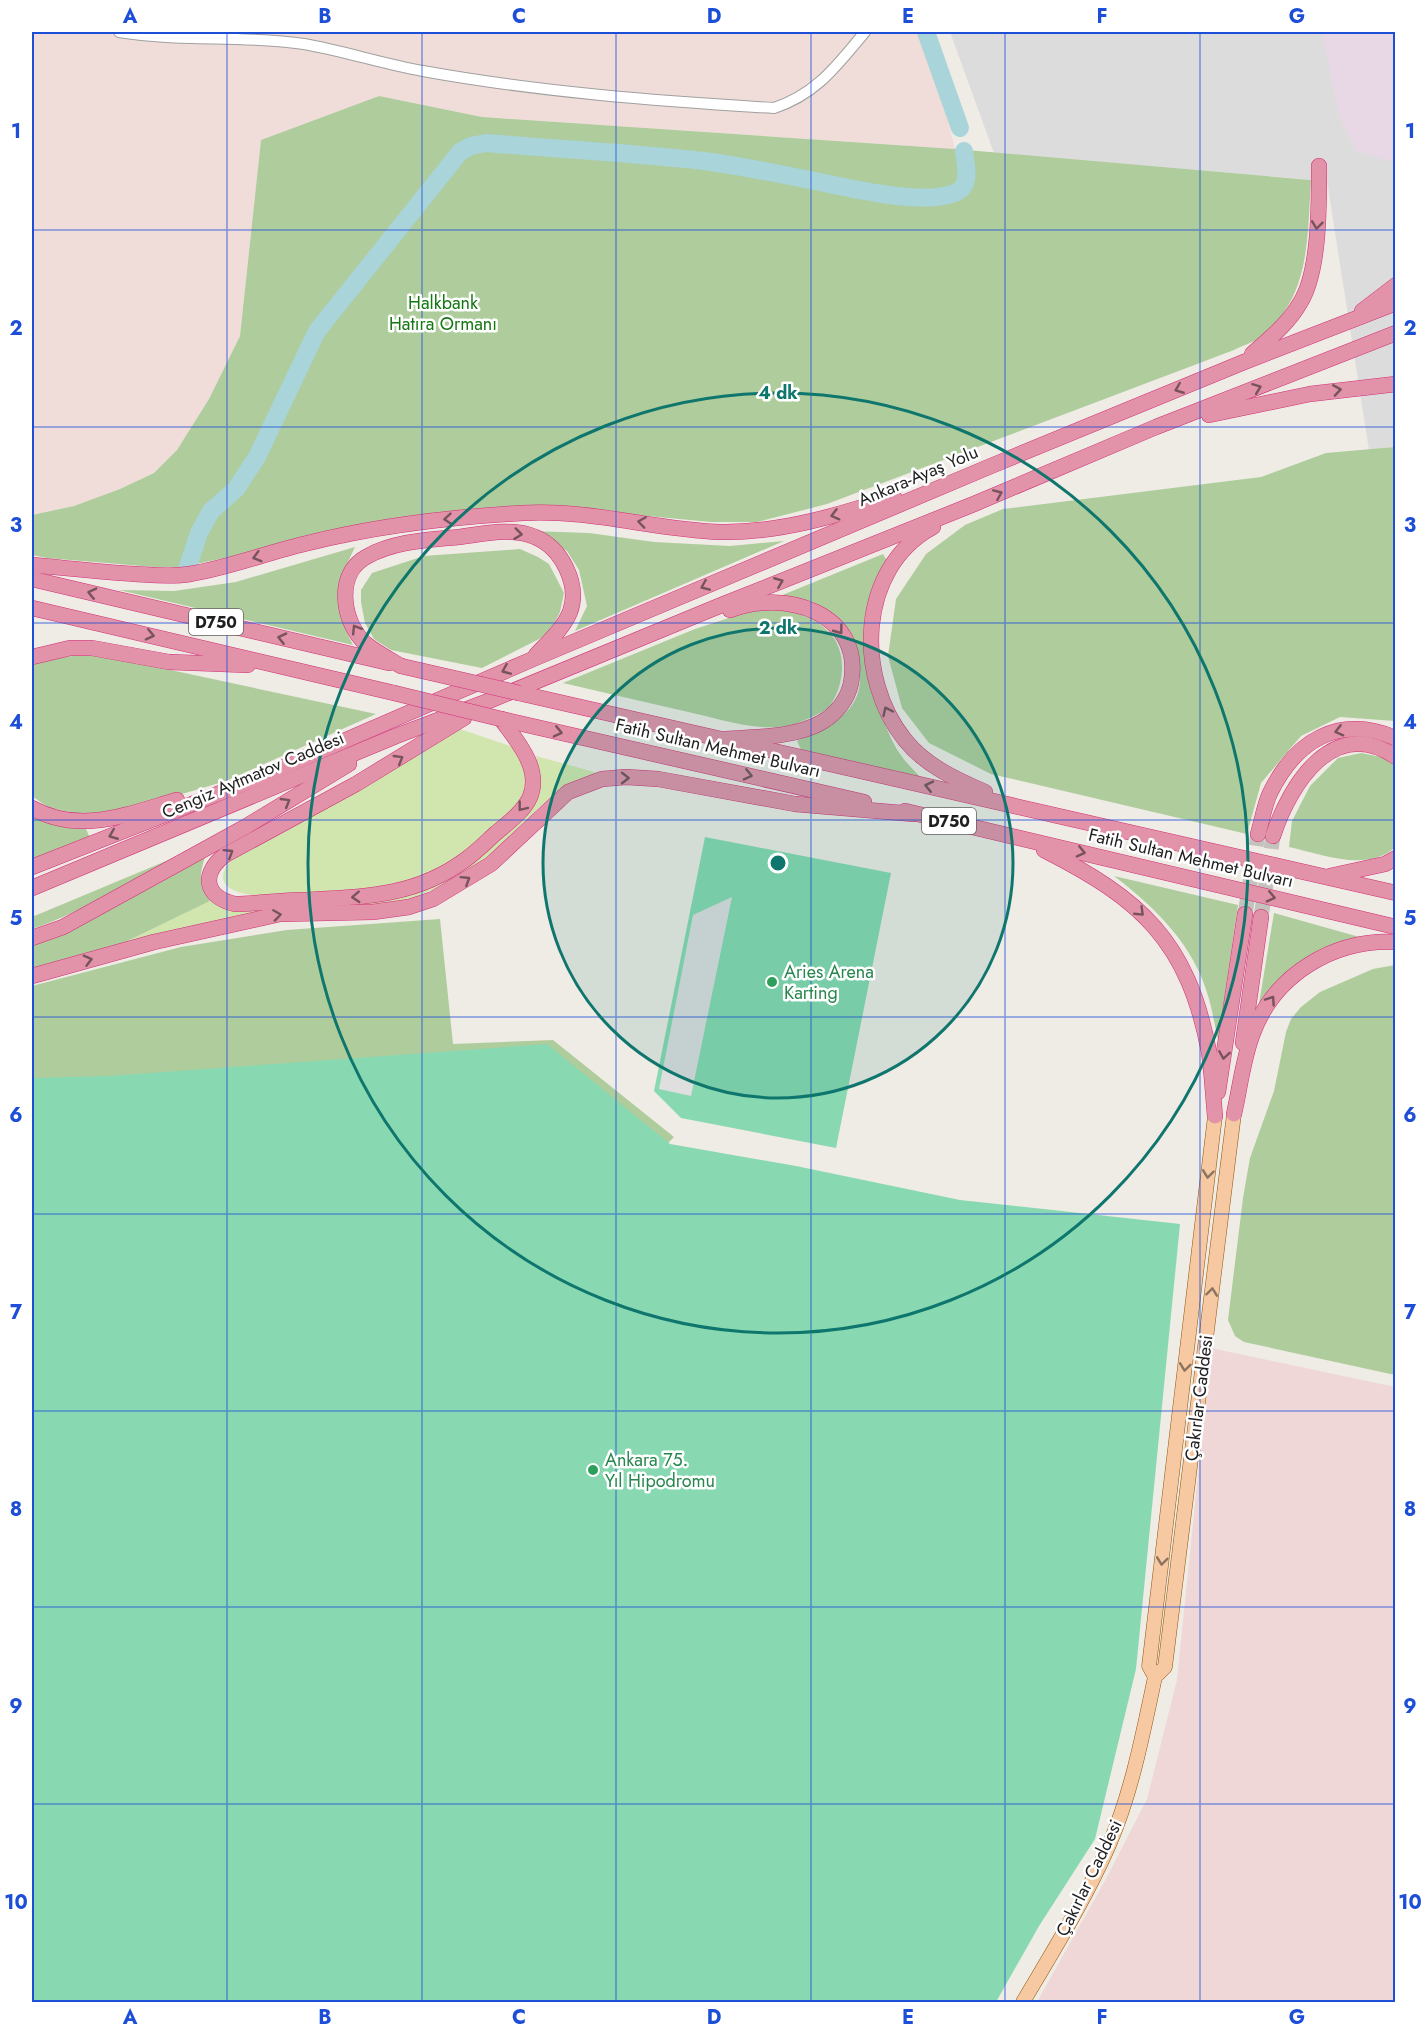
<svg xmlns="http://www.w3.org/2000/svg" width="1427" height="2034" font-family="Jost,sans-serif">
  <rect width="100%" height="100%" fill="#efebe5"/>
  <path fill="#dddcdc" d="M950,32H1395V447L1369,450L1327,181L994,153Z"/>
  <path fill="#efd6d7" d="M1211,1348L1395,1387V2002H1037L1106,1879L1147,1799L1177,1680Z"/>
  <path fill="#e8d8e6" d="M1322,32H1395V163L1356,151L1339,116Z"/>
  <path fill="#f0ddd9" d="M32,32H920L946,113L955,149L482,117L379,96L261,140L240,336L209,399L177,450L154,473L120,489L74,506L32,515Z"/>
  <g fill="#d0e6ae">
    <path d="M460,729L513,747L523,761L526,788L514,810L477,843L446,865L411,880L381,889L260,896C235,894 208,885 233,858Z"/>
    <path d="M536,756L598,773C552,784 523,827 489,856C466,876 432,891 404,901L121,944L210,901L217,904L425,887L539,793L541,777Z"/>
  </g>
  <g fill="#afcc9c">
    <path d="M379,96L482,117L955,149L1311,180C1307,237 1311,295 1263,335C1256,342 1243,345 1234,350L827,504L757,522H711L563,508L253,552L182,567H154L47,558L32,555V515L74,506L120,489L154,473L177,450L209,399L240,336L261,140Z"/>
    <path d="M1395,447V721L1340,717L1301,736L1261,783L1247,834L991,774L929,743L902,708L888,656L896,599L926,554L965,525L1003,509L1261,477L1326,453Z"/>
    <path d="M530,531L589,533L654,542L730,546L784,541L575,631L587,606L579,570L567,551Z"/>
    <path d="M355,547C336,586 332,605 353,645L119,590L174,591L236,582Z"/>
    <path d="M520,549L538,557L549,564L564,593L560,612L549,634L482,668L391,650L374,639L365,623L361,602V590L372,573L424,556Z"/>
    <path d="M883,554L887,561C877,582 865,602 864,626C862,658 882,728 900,754C906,763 914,770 921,778L802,752L797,741C838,721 872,708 856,654C852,641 846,627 837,617C827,608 794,600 780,596Z"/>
    <path d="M775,608C795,611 813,616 828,631C848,650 845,686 829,707C825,712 799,723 792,725C756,733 718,718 684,711C643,702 603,692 563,683L695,629L753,610Z"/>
    <path d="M80,655L105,656L376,714L226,781L148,804L91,816L49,808L32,796V666L43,660Z"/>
    <path d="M1361,753L1387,758L1395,766V847C1368,873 1321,854 1289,847L1292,821L1310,786L1338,758Z"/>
    <path d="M32,816L41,821L86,829L90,838L32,860Z"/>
    <path d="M178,856C131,881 83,912 32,929V917Z"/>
    <path d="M205,857C199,876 199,884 210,901L121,944L32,970V946L59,936Z"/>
    <path d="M1114,876L1238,905L1218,1040C1215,1027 1213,1013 1209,999C1195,946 1156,908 1114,876Z"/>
    <path d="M1274,913L1363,938L1331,948L1257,1016Z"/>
    <path d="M440,919L453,1044L553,1040L674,1137L609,1204L32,1109V986L181,947L287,930Z"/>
    <path d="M1395,965H1396L1395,1375L1244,1342L1235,1336L1228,1320L1243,1198L1250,1158L1274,1091L1286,1032L1291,1019L1301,1007L1320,992L1373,969Z"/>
  </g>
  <g fill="#88d9b1">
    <path d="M705,837L891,873L836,1148L681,1118L654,1091Z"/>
    <path d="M547,1044L670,1144L796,1166L960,1200L1180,1224L1136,1669L1095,1839L1039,1926L996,2002H32V1078L109,1076Z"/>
  </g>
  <path fill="#dfdfdf" d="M732,897L691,1096L659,1089L693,915Z"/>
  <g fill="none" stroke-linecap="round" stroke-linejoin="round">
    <g stroke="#a8d4da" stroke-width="18">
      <path d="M926,32L960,128"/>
      <path d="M188,566L199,533L211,511L236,489L257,457L317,331L460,152L471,146L486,143C559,149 632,153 704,161C748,167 791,176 834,185C862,191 935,207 960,190C971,182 965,163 964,151"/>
    </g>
    <g stroke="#c5c2bd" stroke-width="15" stroke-dasharray="15 8" stroke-linecap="butt">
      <path d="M1245,914L1258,834"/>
      <path d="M1261,917L1273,836"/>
    </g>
    <defs>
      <path id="minor" d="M119,32C180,42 242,35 304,44C344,51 383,64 423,71C539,92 657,101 774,108C817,94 837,65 865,32"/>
      <g id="major">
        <path d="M1215,1116L1149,1666L1155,1677L1165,1667L1234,1114"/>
        <path d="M1023,2002C1053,1951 1085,1900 1109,1845C1132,1792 1143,1733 1155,1677"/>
      </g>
      <g id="highway">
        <path d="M1362,311L1396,285"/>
        <path d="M1252,354C1270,338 1288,324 1300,303C1320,272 1319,203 1319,166"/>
        <path d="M1209,415L1310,394L1396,384"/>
        <path d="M933,527C857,568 855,678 905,740C925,765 955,779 985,792"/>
        <path d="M32,565C66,568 101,572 135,574C153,575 172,577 190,574C228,568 266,553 304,544C375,526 449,517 523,513C590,509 655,530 721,532C780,533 839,515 894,497"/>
        <path d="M32,579L389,663"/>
        <path d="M32,608L394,693"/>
        <path d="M32,657L70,648H92L169,662L248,665"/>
        <path d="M401,666C389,659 376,652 366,644C342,623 335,574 366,557C394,541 428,540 459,537C483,534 512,527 535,537C562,548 580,585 570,612C563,629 548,642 536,655"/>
        <path d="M519,693L1396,893"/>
        <path d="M464,718L356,784L225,855C201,873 204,897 235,904C257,904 280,900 303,900C362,897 415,897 465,860C476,852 486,842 496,833C508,823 524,811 530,797C542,768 516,740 501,719"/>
        <path d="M501,719L864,802"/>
        <path d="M723,739C753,737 795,738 822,722C836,714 848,699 851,683C864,612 784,589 730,610"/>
        <path d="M32,808C80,835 128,814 177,800"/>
        <path d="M905,811L1396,927"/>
        <path d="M1258,834C1262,821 1264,806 1270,793C1296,740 1339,714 1396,738"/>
        <path d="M1273,836C1290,784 1334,714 1396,757"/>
        <path d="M1044,850C1141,899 1188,941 1209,1052C1212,1073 1213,1095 1215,1116"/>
        <path d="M32,867L263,776L533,659L991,466L1244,362L1396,303"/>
        <path d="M1330,876L1385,864L1396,858"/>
        <path d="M32,888L396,736L491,700L724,604L974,504L1156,427L1396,333"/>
        <path d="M32,938L63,927L245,827L349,764"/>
        <path d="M32,976L154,942L280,914L373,912L409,907L433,899L491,864L568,792L602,779L626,777L658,779L795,804L914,814"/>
        <path d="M1243,1043L1261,917"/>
        <path d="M1218,1092L1245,914"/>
        <path d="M1234,1114C1240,1088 1243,1058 1253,1033C1275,974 1334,939 1396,942"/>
      </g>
    </defs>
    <use href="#minor" stroke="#a0a0a0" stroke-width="12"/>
    <use href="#major" stroke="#905509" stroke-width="15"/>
    <use href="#highway" stroke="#d12f78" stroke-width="16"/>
    <use href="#minor" stroke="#fff" stroke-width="10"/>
    <use href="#major" stroke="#f6c9a3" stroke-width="14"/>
    <use href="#highway" stroke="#e292a9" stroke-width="15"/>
    <defs>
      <g id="highway-bridge">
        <path d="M401,666L519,693"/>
        <path d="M394,693L501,719"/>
      </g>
    </defs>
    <use href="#highway-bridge" stroke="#d12f78" stroke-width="16" stroke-linecap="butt"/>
    <use href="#highway-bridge" stroke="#e292a9" stroke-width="15"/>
  </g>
  <defs><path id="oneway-chevron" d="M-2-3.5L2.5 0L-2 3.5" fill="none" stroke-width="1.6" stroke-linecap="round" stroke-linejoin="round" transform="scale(1.5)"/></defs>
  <g stroke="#77535d">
    <use href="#oneway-chevron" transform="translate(1317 225) rotate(97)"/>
    <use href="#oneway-chevron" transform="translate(1257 388) rotate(-21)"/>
    <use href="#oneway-chevron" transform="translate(1179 389) rotate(158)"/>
    <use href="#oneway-chevron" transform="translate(1337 390) rotate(-9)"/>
    <use href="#oneway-chevron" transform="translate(998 494) rotate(-23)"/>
    <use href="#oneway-chevron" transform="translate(835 515) rotate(165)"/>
    <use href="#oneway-chevron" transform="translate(448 519) rotate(175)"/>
    <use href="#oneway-chevron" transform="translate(642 522) rotate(-172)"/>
    <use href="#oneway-chevron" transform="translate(518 534) rotate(7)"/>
    <use href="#oneway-chevron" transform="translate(257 557) rotate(164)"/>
    <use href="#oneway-chevron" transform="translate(779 582) rotate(-22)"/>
    <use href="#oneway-chevron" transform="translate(705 586) rotate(157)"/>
    <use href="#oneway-chevron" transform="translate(92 593) rotate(-167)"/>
    <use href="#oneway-chevron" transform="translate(356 629) rotate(-122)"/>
    <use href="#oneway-chevron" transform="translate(839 630) rotate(53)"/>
    <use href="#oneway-chevron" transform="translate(150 635) rotate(13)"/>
    <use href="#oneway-chevron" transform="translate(282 638) rotate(-167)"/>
    <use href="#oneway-chevron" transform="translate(506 670) rotate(157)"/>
    <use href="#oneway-chevron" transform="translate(887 711) rotate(-115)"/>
    <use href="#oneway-chevron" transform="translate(1339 731) rotate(166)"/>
    <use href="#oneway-chevron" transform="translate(558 732) rotate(13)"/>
    <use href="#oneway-chevron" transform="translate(399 759) rotate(-31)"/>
    <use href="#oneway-chevron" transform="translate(748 775) rotate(13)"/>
    <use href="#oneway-chevron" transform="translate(625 778)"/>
    <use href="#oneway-chevron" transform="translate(929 786) rotate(-167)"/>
    <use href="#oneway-chevron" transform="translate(286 802) rotate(-31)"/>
    <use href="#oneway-chevron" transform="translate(522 807) rotate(128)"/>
    <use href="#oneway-chevron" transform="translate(113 835) rotate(158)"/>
    <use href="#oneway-chevron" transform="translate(1081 852) rotate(13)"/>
    <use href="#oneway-chevron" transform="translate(229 853) rotate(-32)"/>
    <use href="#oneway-chevron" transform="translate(466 880) rotate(-32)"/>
    <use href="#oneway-chevron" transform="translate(356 897) rotate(177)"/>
    <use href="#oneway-chevron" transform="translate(1271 897) rotate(13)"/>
    <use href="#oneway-chevron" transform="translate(1140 912) rotate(44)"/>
    <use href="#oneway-chevron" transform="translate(277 915) rotate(-8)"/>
    <use href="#oneway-chevron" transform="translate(88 960) rotate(-15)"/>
    <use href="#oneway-chevron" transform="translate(1271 1000) rotate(-56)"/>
    <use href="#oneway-chevron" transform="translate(1224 1055) rotate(99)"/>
  </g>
  <g stroke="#8a7461">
    <use href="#oneway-chevron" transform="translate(1208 1174) rotate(97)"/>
    <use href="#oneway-chevron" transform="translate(1212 1292) rotate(-83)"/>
    <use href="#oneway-chevron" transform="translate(1185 1367) rotate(97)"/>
    <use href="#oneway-chevron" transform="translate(1162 1561) rotate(97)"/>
  </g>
  <path fill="none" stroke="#1d4ed8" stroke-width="1.5" stroke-opacity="0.55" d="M227,32V2002M422,32V2002M616,32V2002M811,32V2002M1005,32V2002M1200,32V2002M32,230H1396M32,427H1396M32,623H1396M32,820H1396M32,1017H1396M32,1214H1396M32,1411H1396M32,1607H1396M32,1804H1396"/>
  <circle cx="778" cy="863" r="235" fill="#0f766e" fill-opacity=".12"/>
  <g fill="none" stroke="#0f766e" stroke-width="3">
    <circle cx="778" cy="863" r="235"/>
    <circle cx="778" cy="863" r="470"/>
  </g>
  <g fill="#2e9e5b" stroke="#fff" stroke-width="2">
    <circle cx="772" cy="982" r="6"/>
    <circle cx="593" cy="1470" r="6"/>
  </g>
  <g text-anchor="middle" stroke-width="5" stroke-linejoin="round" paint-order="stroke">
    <g fill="#fff" stroke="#626262" stroke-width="1.5">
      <rect x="189" y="609" width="54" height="26" rx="4.5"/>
      <rect x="922" y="808" width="54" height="26" rx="4.5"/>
    </g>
    <g font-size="16" font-weight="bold" fill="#1f1f1f">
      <text x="216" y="628">D750</text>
      <text x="949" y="827">D750</text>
    </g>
    <g font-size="18" fill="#157712" stroke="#fff">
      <text x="443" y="309">Halkbank<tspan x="443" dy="21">Hatıra Ormanı</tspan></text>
    </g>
    <g font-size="18" fill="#1f1f1f" stroke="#fff">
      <text transform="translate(918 476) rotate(-23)" y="6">Ankara-Ayaş Yolu</text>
      <text transform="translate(718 748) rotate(13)" y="6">Fatih Sultan Mehmet Bulvarı</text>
      <text transform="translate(253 775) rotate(-23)" y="6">Cengiz Aytmatov Caddesi</text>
      <text transform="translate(1191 858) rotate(13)" y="6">Fatih Sultan Mehmet Bulvarı</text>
      <text transform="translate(1199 1398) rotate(-83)" y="6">Çakırlar Caddesi</text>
      <text transform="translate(1089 1878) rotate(-64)" y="6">Çakırlar Caddesi</text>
    </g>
    <g font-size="18" fill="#27864d" stroke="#fff" text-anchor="start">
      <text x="784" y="978">Aries Arena<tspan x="784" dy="21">Karting</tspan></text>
      <text x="605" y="1466">Ankara 75.<tspan x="605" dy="21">Yıl Hipodromu</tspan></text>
    </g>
  </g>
  <circle cx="778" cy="863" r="9" fill="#0f766e" stroke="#fff" stroke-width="3"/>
  <g font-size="18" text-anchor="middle" font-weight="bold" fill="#0f766e" stroke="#fff" stroke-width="5" stroke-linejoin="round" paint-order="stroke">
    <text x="778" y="399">4 dk</text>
    <text x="778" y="634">2 dk</text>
  </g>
  <rect width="1427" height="2034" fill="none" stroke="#ffffff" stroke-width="66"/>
  <rect x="33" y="33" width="1361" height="1968" fill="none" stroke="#1d4ed8" stroke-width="2"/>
  <g font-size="20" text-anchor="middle" font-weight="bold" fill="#1d4ed8">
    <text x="130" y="23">A</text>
    <text x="325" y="23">B</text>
    <text x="519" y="23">C</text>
    <text x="714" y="23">D</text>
    <text x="908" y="23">E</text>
    <text x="1102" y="23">F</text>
    <text x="1297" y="23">G</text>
    <text x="16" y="138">1</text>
    <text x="1410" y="138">1</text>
    <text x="16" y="335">2</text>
    <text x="1410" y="335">2</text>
    <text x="16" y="532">3</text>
    <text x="1410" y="532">3</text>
    <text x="16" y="729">4</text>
    <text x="1410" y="729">4</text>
    <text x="16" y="925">5</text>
    <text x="1410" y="925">5</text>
    <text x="16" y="1122">6</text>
    <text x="1410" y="1122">6</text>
    <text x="16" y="1319">7</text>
    <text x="1410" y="1319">7</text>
    <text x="16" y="1516">8</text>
    <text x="1410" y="1516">8</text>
    <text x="16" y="1713">9</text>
    <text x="1410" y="1713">9</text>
    <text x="16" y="1909">10</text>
    <text x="1410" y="1909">10</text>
    <text x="130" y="2024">A</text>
    <text x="325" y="2024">B</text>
    <text x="519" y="2024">C</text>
    <text x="714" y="2024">D</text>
    <text x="908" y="2024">E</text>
    <text x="1102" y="2024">F</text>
    <text x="1297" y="2024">G</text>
  </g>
</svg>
